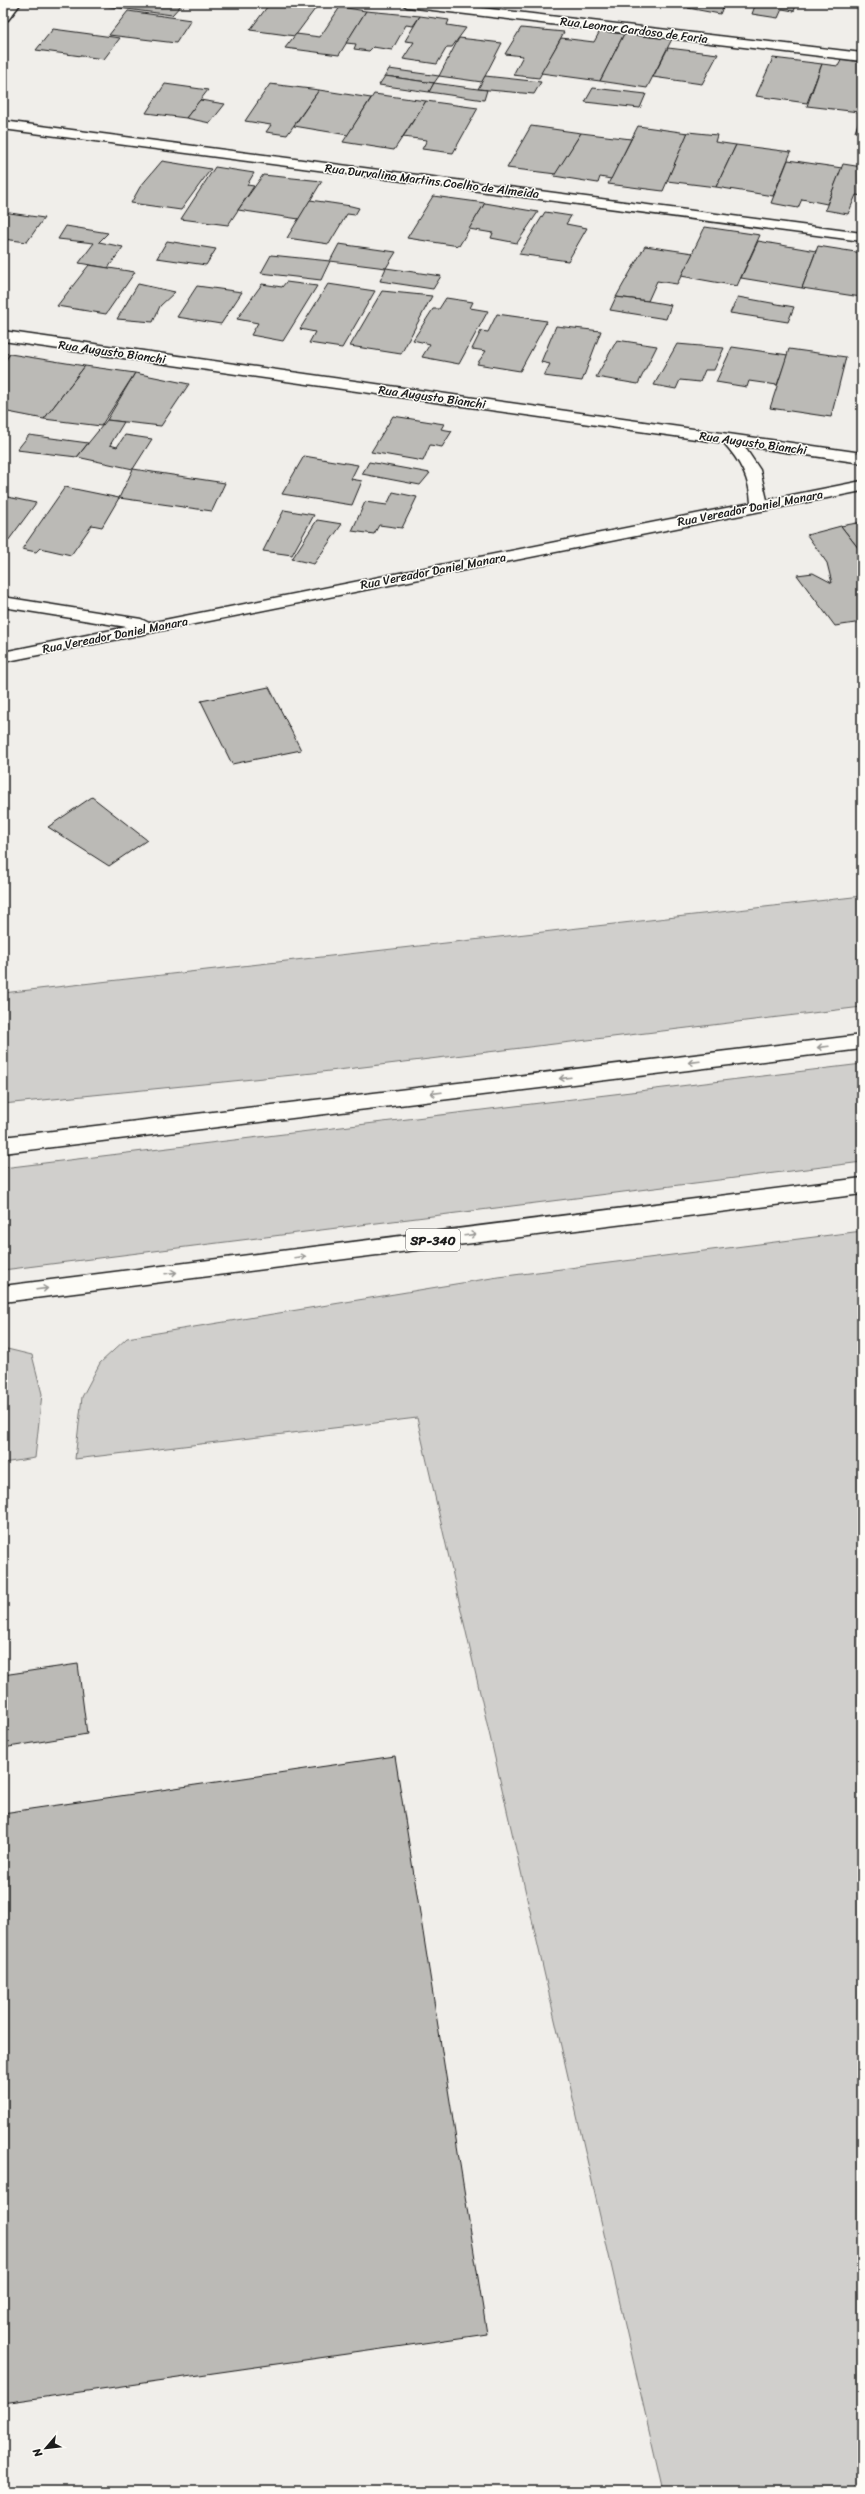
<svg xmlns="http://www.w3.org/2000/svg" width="865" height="2494" font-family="Sriracha,sans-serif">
  <rect width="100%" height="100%" fill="#f0eeea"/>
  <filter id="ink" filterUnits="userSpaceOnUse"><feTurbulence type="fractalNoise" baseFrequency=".025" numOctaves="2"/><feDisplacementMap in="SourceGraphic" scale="8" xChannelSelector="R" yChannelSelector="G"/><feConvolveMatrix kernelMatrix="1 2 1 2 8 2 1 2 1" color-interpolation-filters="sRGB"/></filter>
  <g filter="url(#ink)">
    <g fill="#d0cfcc" stroke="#767674">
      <path d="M862,896V1007L313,1073L3,1104V993Z"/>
      <path d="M862,1064V1162L3,1270V1168Z"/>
      <path d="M862,1231V2491H663L417,1418L75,1459L82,1397L100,1363L127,1338L498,1277Z"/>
      <path d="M3,1348L32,1355L42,1394L35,1458L3,1463Z"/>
    </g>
    <g fill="#bbbab6" stroke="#1c1c1c">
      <path d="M82,3H183L172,15Z"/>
      <path d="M270,3H298L318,5L295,36L250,30Z"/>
      <path d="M691,3H725L720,14L688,8Z"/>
      <path d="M756,3H797L794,11L782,9L778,18L752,14Z"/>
      <path d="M340,7L366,11L339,55L285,48L296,34L320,37Z"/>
      <path d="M128,11L191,20L176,43L109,35Z"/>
      <path d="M366,11L420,16L413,26L406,25L392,50L373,47L369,51L354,49L356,44L346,43Z"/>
      <path d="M420,16L449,20L447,25L466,28L452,47H447L437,64L403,59L414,42L405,41Z"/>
      <path d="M521,28L564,32L539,78L513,75L523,56L505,54Z"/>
      <path d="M53,29L120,38L104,59L36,50Z"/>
      <path d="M600,31L624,34L600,81L541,73L561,38L594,42Z"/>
      <path d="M624,34L672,39L647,88L600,81Z"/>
      <path d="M459,38L502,43L482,82L439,76Z"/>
      <path d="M668,48L718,54L702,84L653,77Z"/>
      <path d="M773,58L822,64L807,103L756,96Z"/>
      <path d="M842,59L862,62V104L859,112L807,106L822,64L838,66Z"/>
      <path d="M389,69L439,76L434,83L385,76Z"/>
      <path d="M385,76L434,83L429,92L379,85Z"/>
      <path d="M485,76L541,82L534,94L478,89Z"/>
      <path d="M434,83L478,89L487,90L484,100L429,92Z"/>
      <path d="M165,84L208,90L186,118L146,113Z"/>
      <path d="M270,84L319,90L287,135L266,132L271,125L245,121Z"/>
      <path d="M593,88L646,94L640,108L585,102Z"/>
      <path d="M319,90L371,98L348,135L294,126Z"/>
      <path d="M374,94L426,101L394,150L343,142Z"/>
      <path d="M200,100L225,104L210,123L186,118Z"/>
      <path d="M426,101L478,108L453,153L422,149L427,140L403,137Z"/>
      <path d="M860,118H862V133L855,132Z"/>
      <path d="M531,126L581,133L556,174L507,168Z"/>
      <path d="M638,126L688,133L663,191L608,184Z"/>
      <path d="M688,132L717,135L715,142L736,145L716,187L667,181Z"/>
      <path d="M581,133L631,139L611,179L600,177L598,183L554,176Z"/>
      <path d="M736,145L791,152L773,196L716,187Z"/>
      <path d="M788,160L842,168L827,204L802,199L798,208L771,203Z"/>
      <path d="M162,161L211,169L181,210L131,203L140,187Z"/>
      <path d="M843,164L862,167V196L856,195L848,214L825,210Z"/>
      <path d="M215,167L254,173L247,185L254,186L228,225L181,219Z"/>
      <path d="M263,175L322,181L299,219L238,210Z"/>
      <path d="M433,196L485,203L459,246L407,238Z"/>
      <path d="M310,200L351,206L359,208L355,215L347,214L329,244L287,238Z"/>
      <path d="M485,203L538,212L517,243L491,238L493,233L469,229Z"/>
      <path d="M3,212L44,218L27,242L3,239Z"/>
      <path d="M545,212L571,216L566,224L587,228L568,261L519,254Z"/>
      <path d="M66,226L108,233L99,242L123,247L108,268L79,263L94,243L58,239Z"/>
      <path d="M705,227L760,235L737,286L681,276Z"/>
      <path d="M167,241L216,249L206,265L157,258Z"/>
      <path d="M758,241L816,251L802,288L741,278Z"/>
      <path d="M339,244L396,252L386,268L330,261Z"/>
      <path d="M645,246L693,253L677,284L657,281L648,301L616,297Z"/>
      <path d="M818,246L862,253L861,297L802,288Z"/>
      <path d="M271,255L290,257L330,261L321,280L261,273Z"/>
      <path d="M89,265L135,272L106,314L57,306Z"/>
      <path d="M386,268L441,276L433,289L380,281Z"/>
      <path d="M286,282L317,286L283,341L251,335L258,323L237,319L262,284L282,287Z"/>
      <path d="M138,284L175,292L160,306L153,322L117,319Z"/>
      <path d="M328,284L375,291L342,348L309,343L315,332L300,329Z"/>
      <path d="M197,286L242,292L221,324L177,317Z"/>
      <path d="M382,291L432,296L401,354L350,346Z"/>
      <path d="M616,297L648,301L671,305L666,319L610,310Z"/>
      <path d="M738,297L794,307L788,322L730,313Z"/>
      <path d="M446,298L473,302L470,308L488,311L459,364L422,357L430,344L413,340L433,309H439Z"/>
      <path d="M497,314L547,321L520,371L477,364L486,351L472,349L481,331L488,332Z"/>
      <path d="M556,326L601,331L582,381L544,376L550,364L541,362Z"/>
      <path d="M617,340L657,346L638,384L596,377Z"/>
      <path d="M677,344L724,348L714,370H705L700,382L680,380L676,389L654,385Z"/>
      <path d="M732,347L788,355L777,385L749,381L747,387L716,382Z"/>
      <path d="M789,349L846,357L831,417L770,408Z"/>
      <path d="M3,353L10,354L3,364Z"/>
      <path d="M10,354L85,366L44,419L3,411V364Z"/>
      <path d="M85,366L135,373L101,426L44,419Z"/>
      <path d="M135,373L189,384L161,426L107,420Z"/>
      <path d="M393,416L444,424L441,429L452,431L442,447L430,445L423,461L371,452Z"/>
      <path d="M107,420L124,422L110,445L117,447L125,435L152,439L133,469L77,457Z"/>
      <path d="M29,435L88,443L77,457L17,450Z"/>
      <path d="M304,456L358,465L351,479L362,481L352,505L282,494Z"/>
      <path d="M369,462L430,473L420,485L362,474Z"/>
      <path d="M133,469L225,483L212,511L119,498Z"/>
      <path d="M65,487L119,498L102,527L92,525L71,555L40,548L36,552L22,549Z"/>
      <path d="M393,492L417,497L402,528L379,525L374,534L352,531L365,502L387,505Z"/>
      <path d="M3,496L36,503L8,541L3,540Z"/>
      <path d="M284,510L314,515L292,555L263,551Z"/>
      <path d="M317,520L342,524L314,564L292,559Z"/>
      <path d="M862,522V553L841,526Z"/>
      <path d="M841,526L862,553V622L835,626L797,575L813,573L832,583L827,563L807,535Z"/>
      <path d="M269,687L301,750L232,764L201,701Z"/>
      <path d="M92,797L147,840L109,866L48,827Z"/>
      <path d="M78,1664L87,1734L3,1748V1675Z"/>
      <path d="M395,1756L487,2334L3,2403V1813Z"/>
    </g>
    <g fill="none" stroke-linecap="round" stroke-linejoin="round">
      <defs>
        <g id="minor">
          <path d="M401,3H440L862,53V61L407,7Z"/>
          <path d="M3,121L862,233V241L3,129Z"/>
          <path d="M3,331L862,453V463L744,446L760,470L767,500L862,481V491L3,662V652L127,627L3,607V597L141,619L149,623L751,503C750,479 740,461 724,443L3,341Z"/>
        </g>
        <path id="tertiary" d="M8,3H21L8,20L3,21V9Z"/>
        <g id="motorway">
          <path d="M862,1035V1049L3,1153V1137Z"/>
          <path d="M862,1178V1194L3,1302V1286Z"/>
        </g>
      </defs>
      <use href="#minor" stroke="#1c1c1c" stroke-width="3"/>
      <use href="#tertiary" stroke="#1c1c1c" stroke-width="3"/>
      <use href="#motorway" stroke="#1c1c1c" stroke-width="3"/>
      <use href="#minor" fill="#fdfcf7" fill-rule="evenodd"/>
      <use href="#tertiary" fill="#fdfcf7" fill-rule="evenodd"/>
      <use href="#motorway" fill="#fdfcf7" fill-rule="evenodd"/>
    </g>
    <defs><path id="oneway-shaft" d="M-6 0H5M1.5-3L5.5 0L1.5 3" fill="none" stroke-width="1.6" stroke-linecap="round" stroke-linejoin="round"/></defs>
    <g stroke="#989794">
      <use href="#oneway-shaft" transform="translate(823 1047) rotate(173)"/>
      <use href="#oneway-shaft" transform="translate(694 1062) rotate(173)"/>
      <use href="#oneway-shaft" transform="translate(565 1078) rotate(173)"/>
      <use href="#oneway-shaft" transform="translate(436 1093) rotate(173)"/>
      <use href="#oneway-shaft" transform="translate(470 1235) rotate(-7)"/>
      <use href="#oneway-shaft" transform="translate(300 1257) rotate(-7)"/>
      <use href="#oneway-shaft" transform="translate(171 1273) rotate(-7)"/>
      <use href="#oneway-shaft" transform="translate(42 1289) rotate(-7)"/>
    </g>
  </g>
  <g text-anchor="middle" stroke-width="3" stroke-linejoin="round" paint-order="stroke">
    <g font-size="12" fill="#1c1c1c" stroke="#fdfcf7">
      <text transform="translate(634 30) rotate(7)" y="4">Rua Leonor Cardoso de Faria</text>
      <text transform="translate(432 181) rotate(7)" y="4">Rua Durvalina Martins Coelho de Almeida</text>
      <text transform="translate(112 352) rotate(8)" y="4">Rua Augusto Bianchi</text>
      <text transform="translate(432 397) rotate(8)" y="4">Rua Augusto Bianchi</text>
      <text transform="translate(753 443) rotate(8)" y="4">Rua Augusto Bianchi</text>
      <text transform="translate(750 508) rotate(-11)" y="4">Rua Vereador Daniel Manara</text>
      <text transform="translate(433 571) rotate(-11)" y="4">Rua Vereador Daniel Manara</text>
      <text transform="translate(115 635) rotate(-11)" y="4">Rua Vereador Daniel Manara</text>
    </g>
    <rect fill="#fdfcf7" stroke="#605f5e" stroke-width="1" x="406" y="1229" width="54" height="22" rx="3"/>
    <g font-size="13" font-weight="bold" fill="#1c1c1c">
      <text x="433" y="1245">SP-340</text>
    </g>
  </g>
  <rect width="865" height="2494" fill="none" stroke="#fdfcf7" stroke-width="16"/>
  <rect x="8" y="8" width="849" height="2478" fill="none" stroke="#1c1c1c" stroke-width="1.5" filter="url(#ink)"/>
  <g transform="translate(46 2448) rotate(242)" stroke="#fdfcf7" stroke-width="3" paint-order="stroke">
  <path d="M0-3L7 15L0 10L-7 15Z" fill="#1c1c1c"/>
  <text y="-6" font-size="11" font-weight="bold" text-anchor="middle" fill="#1c1c1c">N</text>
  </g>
</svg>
